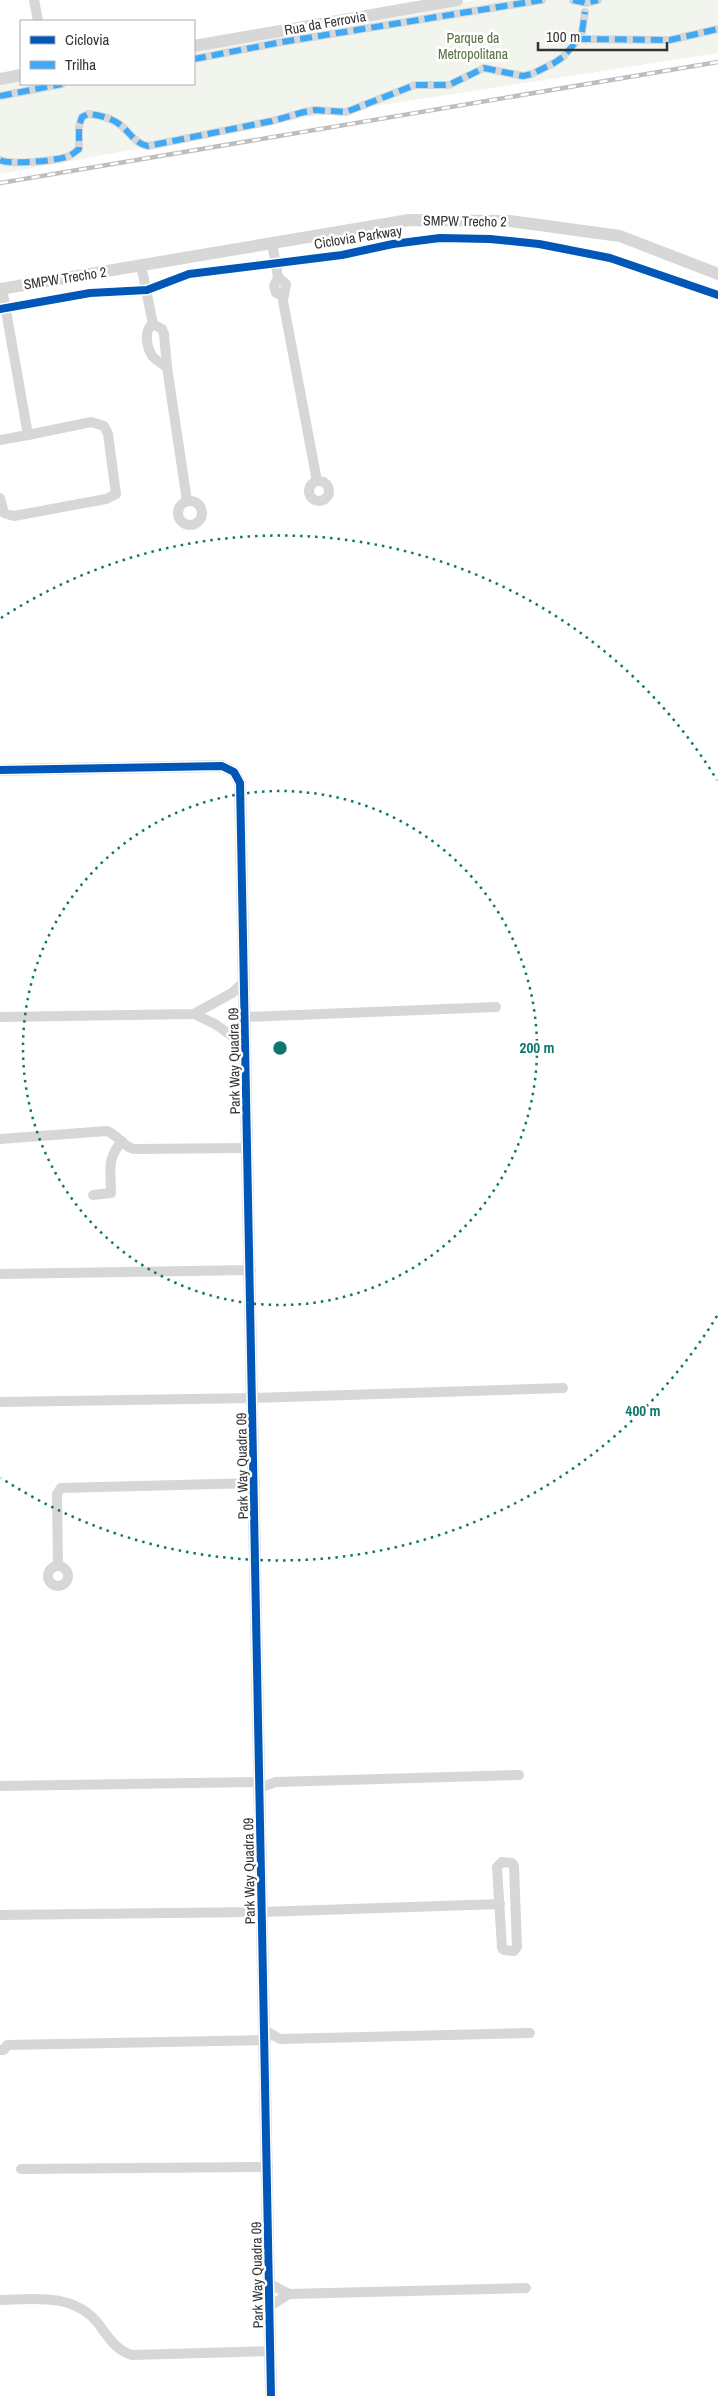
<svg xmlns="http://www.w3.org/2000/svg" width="718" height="2396" font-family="'Archivo Narrow',sans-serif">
  <rect width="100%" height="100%" fill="#fff"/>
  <path fill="#f1f5ed" d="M477,0H718V53L336,112L0,174V84L21,80V84H194V49L315,26Z"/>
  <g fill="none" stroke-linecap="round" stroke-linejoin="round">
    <g stroke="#d7d7d7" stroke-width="8">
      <path d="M573,0L586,3L598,0"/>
      <path d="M582,32L585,12"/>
      <path d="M194,59L282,42L542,0"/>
      <path d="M0,96L62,84"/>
      <path d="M0,160C9,165 54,161 66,157C71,156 75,152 79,149V126L82,117L88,114C99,115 111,118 119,124C130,132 135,144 148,146L272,121L304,112L315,110L346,112L415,85H449L484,68L523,76L532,74L554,63L563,57L576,42L582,39L670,40L718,29"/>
    </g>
    <g stroke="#d7d7d7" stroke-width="10">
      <path d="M34,0L38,21"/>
      <path d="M272,243L278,277L286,284L283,301L317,481"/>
      <path d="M141,265L153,324"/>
      <path d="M278,277L274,286L276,293L283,296"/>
      <path d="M153,324L162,329L164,334L167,367L187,501"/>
      <path d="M153,324C144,330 146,344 151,354C153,359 161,363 167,367"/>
      <path d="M0,440L28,435L2,288"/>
      <circle cx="319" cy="491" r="10"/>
      <path d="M0,498L4,513L14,516L106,499L116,494L108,434L104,426L91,422L28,435"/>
      <circle cx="190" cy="513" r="12"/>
      <path d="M194,1014L215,1024L246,1046"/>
      <path d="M0,1017L194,1014L232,993L245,981"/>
      <path d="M245,1017L496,1007"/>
      <path d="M0,1139L107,1131C118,1135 123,1147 134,1149L248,1148"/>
      <path d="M93,1195L111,1193C111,1170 106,1160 122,1141"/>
      <path d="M0,1274L251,1270"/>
      <path d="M0,1402L253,1398L563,1388"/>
      <path d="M58,1566L57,1494L61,1488L255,1483"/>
      <circle cx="58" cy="1576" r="10"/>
      <path d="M0,1786L259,1782"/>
      <path d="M259,1788L276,1782L519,1775"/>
      <path d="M502,1862L512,1863L514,1866L517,1947L514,1951L504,1950L502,1948L497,1867Z"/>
      <path d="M0,1915L262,1912L500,1904"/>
      <path d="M266,2031L280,2039L530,2033"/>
      <path d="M0,2050H4L7,2045L266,2040"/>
      <path d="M21,2169L268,2167"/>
      <path d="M270,2284L289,2294L526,2288"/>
      <path d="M0,2300C34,2299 72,2293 97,2322C107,2335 115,2350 132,2355L271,2351"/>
      <path d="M270,2306L289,2294"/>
    </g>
    <g stroke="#d7d7d7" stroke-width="12">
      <path d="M194,46L457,0"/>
      <path d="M0,79L21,75"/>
      <path d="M0,289L409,220L510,221L620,236L718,274"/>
      <path d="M0,770L222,766L234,772L240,783L271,2396"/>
    </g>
    <defs>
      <path id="rail" d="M0,183L718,62"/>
    </defs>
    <use href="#rail" stroke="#bebebe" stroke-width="4.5"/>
    <use href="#rail" stroke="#fff" stroke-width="2.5" stroke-dasharray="8" stroke-linecap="butt"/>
    <g stroke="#3fa9f5" stroke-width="6" stroke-dasharray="12 6" stroke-linecap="butt">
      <path d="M573,0L586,3L598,0"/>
      <path d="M582,32L585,12"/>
      <path d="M194,59L282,42L542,0"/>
      <path d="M0,96L62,84"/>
      <path d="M0,160C9,165 54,161 66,157C71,156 75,152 79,149V126L82,117L88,114C99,115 111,118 119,124C130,132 135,144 148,146L272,121L304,112L315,110L346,112L415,85H449L484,68L523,76L532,74L554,63L563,57L576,42L582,39L670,40L718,29"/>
    </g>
    <defs>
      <g id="cycleway">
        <path d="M0,309L90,293L147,290L189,274L342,255L393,244L440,238L490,239L539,244L610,258L718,295"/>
        <path d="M0,770L222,766L234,772L240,783L271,2396"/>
      </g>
    </defs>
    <use href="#cycleway" stroke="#fff" stroke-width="11"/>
    <use href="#cycleway" stroke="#0057b8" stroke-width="8"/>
  </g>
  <g fill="none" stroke="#0f766e" stroke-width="2.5" stroke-dasharray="2.5 5">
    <circle cx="280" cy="1048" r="257"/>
    <path d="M717 1316A513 513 0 0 1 1 1478M1 618A513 513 0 0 1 717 780"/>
  </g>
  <g text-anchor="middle" stroke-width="5" stroke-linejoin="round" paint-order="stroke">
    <g font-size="14" fill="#333" stroke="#fff">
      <text transform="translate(325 23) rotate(-10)" y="5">Rua da Ferrovia</text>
      <text transform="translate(465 221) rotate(1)" y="5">SMPW Trecho 2</text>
      <text transform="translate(358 237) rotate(-9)" y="5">Ciclovia Parkway</text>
      <text transform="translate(65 278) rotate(-9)" y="5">SMPW Trecho 2</text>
      <text transform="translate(234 1061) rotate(-91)" y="5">Park Way Quadra 09</text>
      <text transform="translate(242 1466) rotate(-91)" y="5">Park Way Quadra 09</text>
      <text transform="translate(249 1871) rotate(-91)" y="5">Park Way Quadra 09</text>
      <text transform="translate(257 2275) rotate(-91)" y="5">Park Way Quadra 09</text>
    </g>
    <g font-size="14" fill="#56703f" stroke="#fff">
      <text x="473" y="43">Parque da<tspan x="473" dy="16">Metropolitana</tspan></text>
    </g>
  </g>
  <circle cx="280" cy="1048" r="8" fill="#0f766e" stroke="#fff" stroke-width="2.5"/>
  <g font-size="15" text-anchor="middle" font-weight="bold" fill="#0f766e" stroke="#fff" stroke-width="5" stroke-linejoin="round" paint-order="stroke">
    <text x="537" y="1053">200 m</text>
    <text x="643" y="1416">400 m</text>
  </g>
  <rect x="20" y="20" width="175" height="65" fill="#ffffff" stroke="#adadad"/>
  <rect x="30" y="36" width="25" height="8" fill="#0057b8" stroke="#adadad"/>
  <text x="65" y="45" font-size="15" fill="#333333">Ciclovia</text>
  <rect x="30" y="61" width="25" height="8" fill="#3fa9f5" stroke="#adadad"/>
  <text x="65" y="70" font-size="15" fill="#333333">Trilha</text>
  <path d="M538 42v8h129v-8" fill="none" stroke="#333333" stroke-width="2.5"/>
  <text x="546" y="42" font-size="15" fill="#333333" stroke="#ffffff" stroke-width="4" paint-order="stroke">100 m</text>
</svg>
